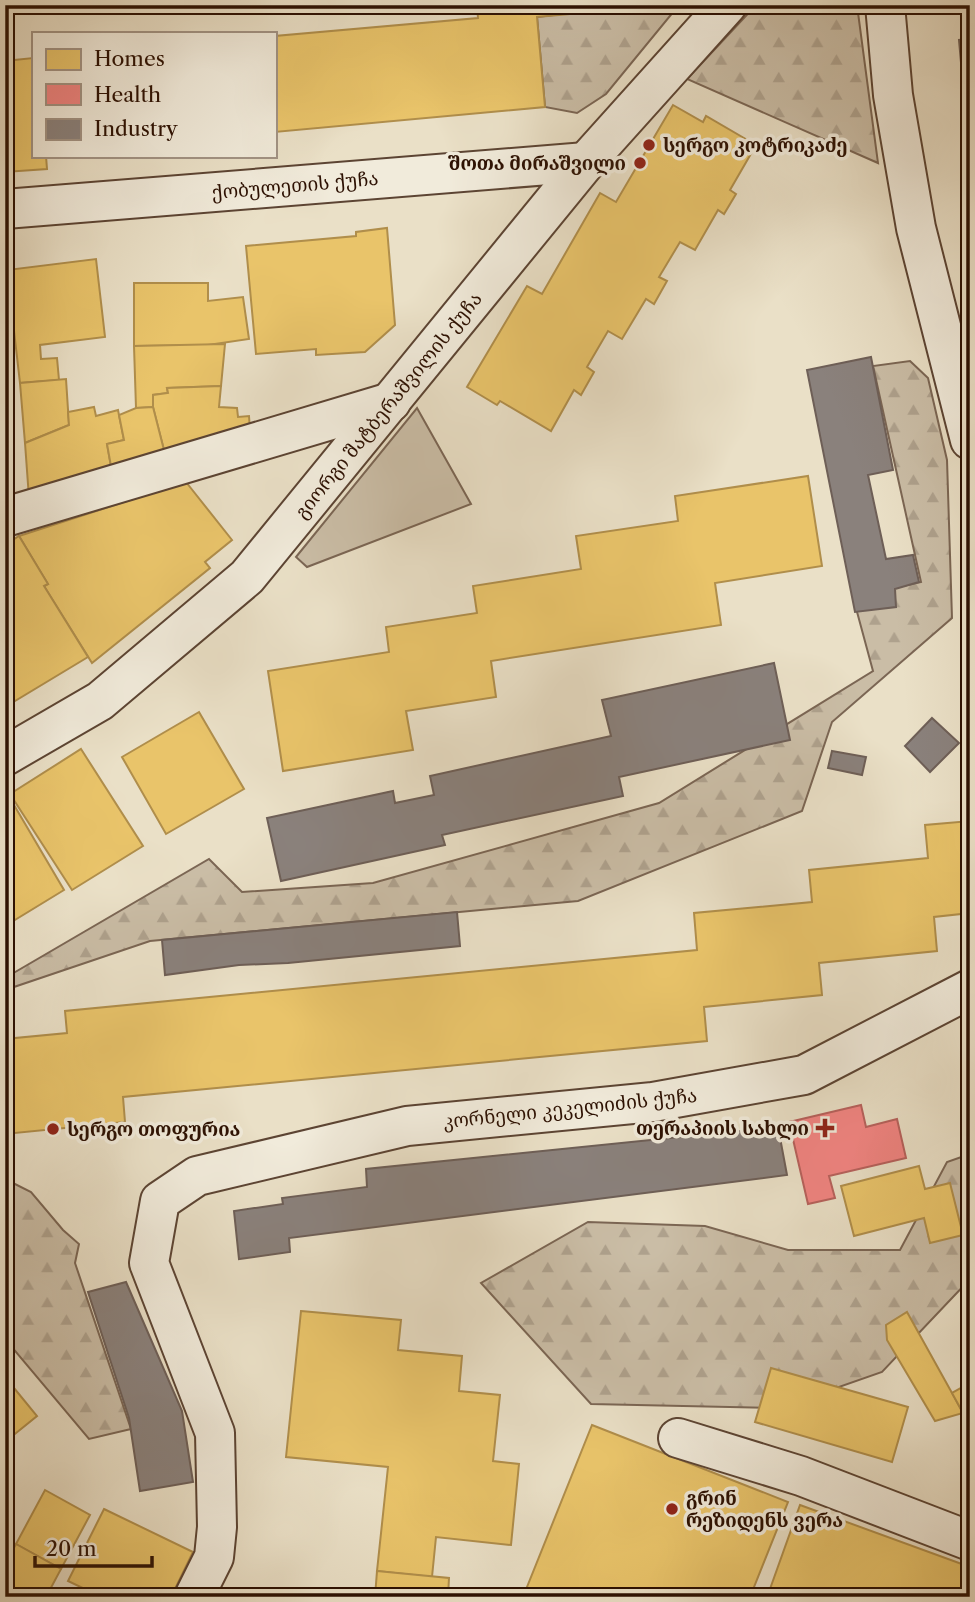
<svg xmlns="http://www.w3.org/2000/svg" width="975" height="1602" font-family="'Libre Caslon Text','Noto Serif Georgian',serif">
  <defs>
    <pattern id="forest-firs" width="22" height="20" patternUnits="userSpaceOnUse" patternTransform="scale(1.75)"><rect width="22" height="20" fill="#cabda6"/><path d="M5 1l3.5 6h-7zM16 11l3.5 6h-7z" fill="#aea18d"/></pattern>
  </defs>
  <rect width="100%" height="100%" fill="#eae0c7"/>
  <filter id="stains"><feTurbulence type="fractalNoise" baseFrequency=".00286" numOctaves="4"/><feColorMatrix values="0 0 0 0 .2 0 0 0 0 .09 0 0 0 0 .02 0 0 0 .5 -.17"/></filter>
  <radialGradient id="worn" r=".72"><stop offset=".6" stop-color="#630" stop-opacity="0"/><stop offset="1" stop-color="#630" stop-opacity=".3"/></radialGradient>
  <g fill="url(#forest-firs)" stroke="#7b6654" stroke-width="2">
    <path d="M636,5H679L606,94L577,113L545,107L537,17Z"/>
    <path d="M756,5H857L878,163L687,79Z"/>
    <path d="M910,361L928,378L947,460L952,618L832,722L802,811L578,901L150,941L5,990V978L209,859L242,892L373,883L659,803L873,671L853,597L921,582L873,366Z"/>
    <path d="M970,1154V1279L882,1372L779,1408L591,1404L481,1283L588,1222L705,1226L788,1250H900L947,1162Z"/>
    <path d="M5,1179L31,1192L63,1230L79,1244L75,1263L131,1429L89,1439L5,1339Z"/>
  </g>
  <path fill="#cabda6" stroke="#7b6654" stroke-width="2" d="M417,408L471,504L307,567L296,557Z"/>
  <g fill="#e9c46a" stroke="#b08e4b" stroke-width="2">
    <path d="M477,5H569V14L537,17L545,107L275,132V36L478,18Z"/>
    <path d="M33,58V156H46L47,169L5,172V61Z"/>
    <path d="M673,105L703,122L706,116L756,145L730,190L736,194L724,214L718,210L695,250L680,242L659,277L667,281L654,304L646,299L622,339L608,331L587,367L594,372L581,395L574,390L551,431L500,401L497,405L467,387L527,286L542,294L600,193L616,202Z"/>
    <path d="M387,228L395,325L365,352L316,355V349L256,354L246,246L356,236V232Z"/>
    <path d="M96,259L105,337L40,345L41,359L57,358L59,380L20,383L7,270Z"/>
    <path d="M134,283H208V301L243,297L249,339L208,345L134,346Z"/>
    <path d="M225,344L221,386L167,388L168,393L153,395V407L136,408L134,346Z"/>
    <path d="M5,377H11L5,502Z"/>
    <path d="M66,379L69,425L25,443L20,383Z"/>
    <path d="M221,386L219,407L237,408L238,417L249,416L250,430L165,454L153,407V395L168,393L167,388Z"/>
    <path d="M94,407L96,416L118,410L124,440L107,444L112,472L29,498L25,443L69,425L68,412Z"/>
    <path d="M153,407L165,454L112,472L107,444L124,440L119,415L136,408Z"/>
    <path d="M808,476L822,566L715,583L721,625L491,661L496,697L406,711L413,750L283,771L268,671L389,652L386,627L477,613L473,586L581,569L576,536L678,521L675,496Z"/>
    <path d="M186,482L232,540L205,562L210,568L92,663L44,586L48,584L19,536Z"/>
    <path d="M19,536L48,584L44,586L88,657L5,707V545Z"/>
    <path d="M199,712L244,789L166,834L122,757Z"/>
    <path d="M81,749L143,846L72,890L10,794Z"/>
    <path d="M14,805L64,890L5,926V810Z"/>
    <path d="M970,821V913L934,917L937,951L819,963L822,995L704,1007L707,1041L123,1097L125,1122L5,1134V1039L67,1033L65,1011L697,950L694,913L812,902L809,870L928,858L925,825Z"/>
    <path d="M919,1166L925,1189L950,1183L963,1235L930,1243L924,1218L854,1236L841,1186Z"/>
    <path d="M301,1311L401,1320L398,1350L462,1356L459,1391L500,1395L493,1461L519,1464L511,1545L436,1537L432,1577L377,1571L388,1467L286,1457Z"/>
    <path d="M907,1312L952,1393L963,1413L935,1421L887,1340L886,1325Z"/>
    <path d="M771,1368L908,1407L892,1462L755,1422Z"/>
    <path d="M5,1377L37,1416L5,1442Z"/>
    <path d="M961,1388L970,1393V1416L963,1413L952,1393Z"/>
    <path d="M592,1425L788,1502L750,1597H523Z"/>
    <path d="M45,1490L90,1515L61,1569L16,1544Z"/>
    <path d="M800,1505L970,1567V1597H784L770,1589Z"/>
    <path d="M104,1509L193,1552L171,1597H84L87,1590L68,1581Z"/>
    <path d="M16,1544L61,1569L46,1597H5V1564Z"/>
    <path d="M377,1571L449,1578L448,1597H375Z"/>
  </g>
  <path fill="#f28482" stroke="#b7615c" stroke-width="2" d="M861,1105L866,1127L897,1119L906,1158L829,1176L835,1198L808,1204L789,1122Z"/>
  <g fill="#8a817c" stroke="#6e5f57" stroke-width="2">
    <path d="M970,39V165L959,40Z"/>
    <path d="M871,357L893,470L868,475L886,559L913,555L919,582L895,589L896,607L855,612L807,370Z"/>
    <path d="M774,663L790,740L619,777L623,796L442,835L445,845L281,881L267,818L393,791L395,803L434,795L430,776L611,736L602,700Z"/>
    <path d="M932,718L959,743L930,772L905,746Z"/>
    <path d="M832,751L866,757L862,775L828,768Z"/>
    <path d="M457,912L460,946L288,963L239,965L165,975L162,940Z"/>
    <path d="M778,1127L787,1175L289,1238L290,1252L239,1259L234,1211L283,1204L282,1198L367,1187L366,1169Z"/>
    <path d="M126,1282L182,1411L193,1482L140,1491L129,1418L88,1292Z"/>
  </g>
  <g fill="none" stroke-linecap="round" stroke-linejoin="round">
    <defs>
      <g id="minor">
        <path d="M885,5L893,95L916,228L970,440"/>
        <path d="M5,209L586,162"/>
        <path d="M5,517L391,402"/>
        <path d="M5,756L100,701L247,577L586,162L727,5"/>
        <path d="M678,1438L801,1476L970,1541"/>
        <path d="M194,1597L214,1557L217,1527L215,1433L149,1263L160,1201L197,1176L407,1126L653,1102L804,1075L970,989"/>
      </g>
    </defs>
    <use href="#minor" stroke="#5c4433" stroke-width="42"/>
    <use href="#minor" stroke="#f1ebdb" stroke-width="38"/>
  </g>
  <g fill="#8f2418" stroke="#f1ebdb" stroke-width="2.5">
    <circle cx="649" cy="145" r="7"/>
    <circle cx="640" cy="163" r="7"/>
    <path d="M821.5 1117.5h7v7h7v7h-7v7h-7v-7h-7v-7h7z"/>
    <circle cx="53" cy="1129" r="7"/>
    <circle cx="672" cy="1509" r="7"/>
  </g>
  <g text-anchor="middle" stroke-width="7" stroke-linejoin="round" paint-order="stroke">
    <g font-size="19" font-weight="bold" fill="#2c1002" stroke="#f1ebdb" text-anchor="start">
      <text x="663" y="152">სერგო კოტრიკაძე</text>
      <text x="626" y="170" text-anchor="end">შოთა მირაშვილი</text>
      <text x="809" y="1135" text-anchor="end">თერაპიის სახლი</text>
      <text x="67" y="1136">სერგო თოფურია</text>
      <text x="686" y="1505">გრინ<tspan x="686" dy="22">რეზიდენს ვერა</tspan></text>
    </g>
    <g font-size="19" fill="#2c1002" stroke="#f1ebdb">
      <text transform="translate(295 185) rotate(-5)" y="7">ქობულეთის ქუჩა</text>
      <text transform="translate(388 405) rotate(-51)" y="7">გიორგი შატბერაშვილის ქუჩა</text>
      <text transform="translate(570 1108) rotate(-6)" y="7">კორნელი კეკელიძის ქუჩა</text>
    </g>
  </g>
  <rect width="975" height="1602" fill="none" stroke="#eae0c7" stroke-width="28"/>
  <rect x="7" y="7" width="961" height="1588" fill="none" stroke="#2c1002" stroke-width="3.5"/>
  <rect x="14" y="14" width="947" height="1574" fill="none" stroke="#2c1002" stroke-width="2"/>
  <rect x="32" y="32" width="245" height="126" fill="#f1ebdb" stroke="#a29384" stroke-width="2"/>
  <rect x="46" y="49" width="35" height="21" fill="#e9c46a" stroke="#a29384" stroke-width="2"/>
  <text x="94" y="66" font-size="21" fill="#2c1002">Homes</text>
  <rect x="46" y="84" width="35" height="21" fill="#f28482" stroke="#a29384" stroke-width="2"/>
  <text x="94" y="102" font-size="21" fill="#2c1002">Health</text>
  <rect x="46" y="119" width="35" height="21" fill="#8a817c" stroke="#a29384" stroke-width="2"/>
  <text x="94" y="136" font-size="21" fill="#2c1002">Industry</text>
  <path d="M35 1556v10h117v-10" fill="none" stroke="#2c1002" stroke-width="3.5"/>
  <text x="46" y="1556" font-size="21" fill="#2c1002" stroke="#f1ebdb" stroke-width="5" paint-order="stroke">20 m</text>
  <rect width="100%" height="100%" filter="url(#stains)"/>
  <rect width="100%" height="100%" fill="url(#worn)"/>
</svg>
